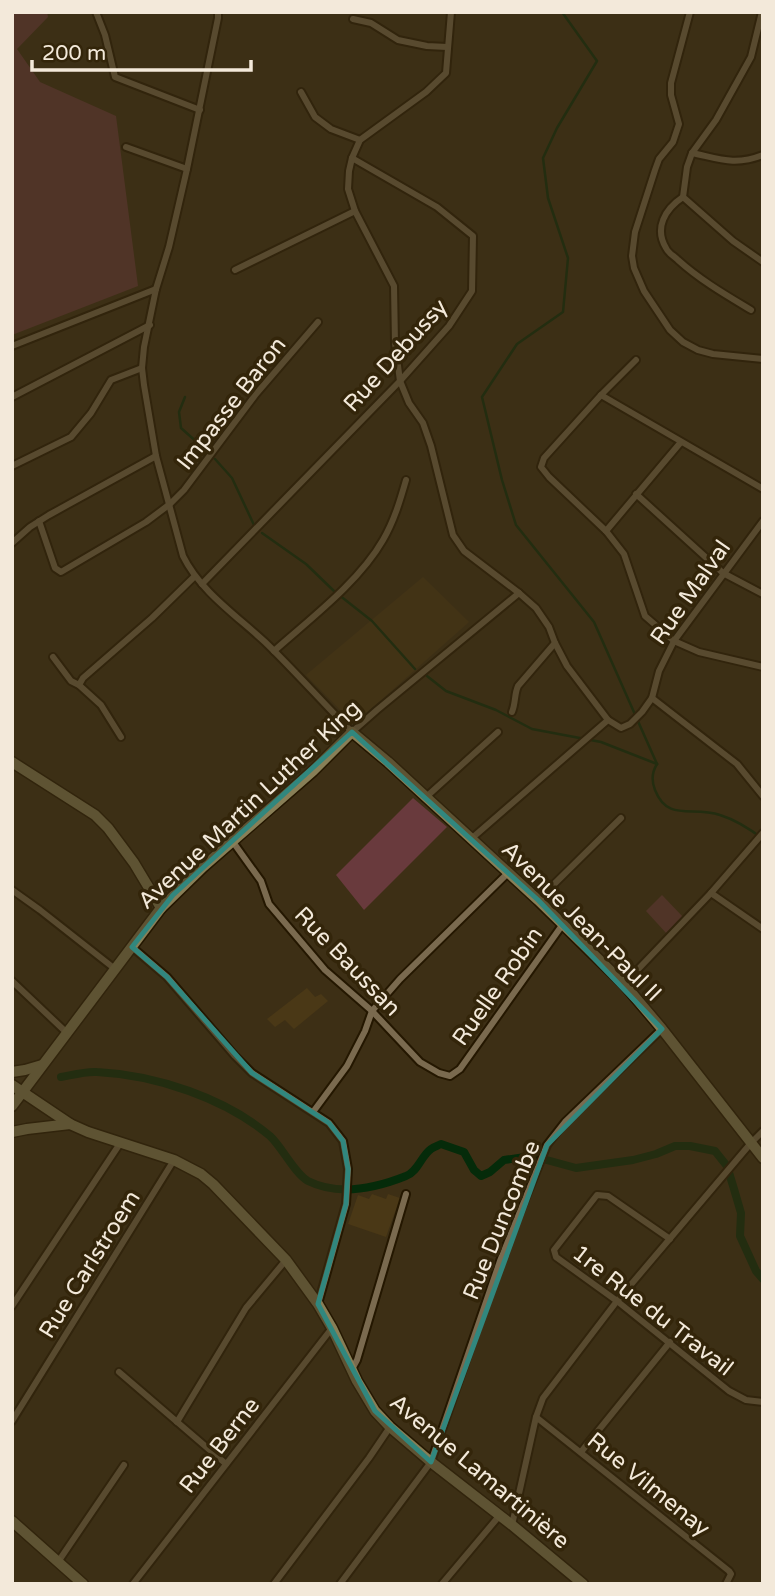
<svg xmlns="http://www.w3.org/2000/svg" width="775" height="1596" font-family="'Varela Round',sans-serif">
  <rect width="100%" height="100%" fill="#3d2f15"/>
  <g fill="#4a3816">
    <path d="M423,577L469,622L354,724L306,675Z"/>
    <path d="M307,988L315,997L321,994L328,1001L294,1029L285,1020L275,1027L267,1019Z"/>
    <path d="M372,1194L386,1199L388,1194L400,1198L386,1237L348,1224L358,1195L369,1199Z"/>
  </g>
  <g fill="#693a3d">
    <path d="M12,12H47L48,17L17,49L40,82L116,116L138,286L12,335Z"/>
    <path d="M413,798L447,827L364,910L336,875Z"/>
    <path d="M662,895L683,917L667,934L646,911Z"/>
  </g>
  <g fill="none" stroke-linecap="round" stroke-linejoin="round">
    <g stroke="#052b0a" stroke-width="2.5">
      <path d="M562,12L597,61L557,128L543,158L548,198L568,258L563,312L517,344L482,397L502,480L516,525L594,622L657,764"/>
      <path d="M185,397L179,412L181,428L208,452"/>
      <path d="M215,459L232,478L254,525"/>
      <path d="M262,533L306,564L334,591L372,621L415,669"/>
      <path d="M427,676L446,691L496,710L532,729L601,742L657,764"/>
      <path d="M657,764C652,772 651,780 655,790C668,823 693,805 720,815C736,820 750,829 763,839"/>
    </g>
    <path stroke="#052b0a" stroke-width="8" d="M61,1077C72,1075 86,1071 97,1072C156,1075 225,1098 270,1136C282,1147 295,1174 308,1181C338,1196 376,1188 406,1176C418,1172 421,1156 431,1149C434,1147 437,1146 441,1144L464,1152L474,1170L481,1176L490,1172L504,1160L532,1156L576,1168L633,1160L656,1154L675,1146H690L715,1151L727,1166L734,1189L741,1213L740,1236L756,1271L763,1279"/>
    <defs>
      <g id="street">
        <path d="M96,12L105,35L115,77L200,110"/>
        <path d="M218,12V18L187,169L169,247L156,289L144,347L142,368L144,385L156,456L183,556C200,591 237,616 265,642C295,671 323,703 352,732L377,710L519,593"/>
        <path d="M451,12L446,73L426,92L360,140L352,158L349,171L348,189L355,211L394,286L395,343L400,381L409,403L423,423L431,446L453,535L464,551L519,593L536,608L549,627L555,643L567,666L608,720"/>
        <path d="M690,12L671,83V95L679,124L673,142L659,159L655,170L635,232L632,256L634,268L644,291L670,330L683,342L698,350L713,354L763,359"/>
        <path d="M762,12L751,57L716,120L692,153L687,167L683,197L733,241L763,262"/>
        <path d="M353,19L371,23L398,40L427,46L447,47"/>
        <path d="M301,92L315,117L331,129L360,140"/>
        <path d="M126,147L187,169"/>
        <path d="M692,153C720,159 735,166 763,155"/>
        <path d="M683,197C665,209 654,228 666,248C668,253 674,256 678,260C700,280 726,295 751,310"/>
        <path d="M235,270L355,211"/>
        <path d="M12,346L156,289"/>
        <path d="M636,360L601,395L544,458L541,467L549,477L606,531L624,554L645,616L674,641L699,652L763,667"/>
        <path d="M601,395L763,489"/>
        <path d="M12,397L150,325"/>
        <path d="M12,466L71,437L91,413L111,380L142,368"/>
        <path d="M636,494L723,573L763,594"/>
        <path d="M39,521L55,568L61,572L146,522L170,504L184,490L256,394L318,322"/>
        <path d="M606,531L681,442"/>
        <path d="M12,543L30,527L49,515L156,456"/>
        <path d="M202,584L400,381L449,326L472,291L473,236L437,207L352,158"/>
        <path d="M274,651C310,619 359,582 383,540C394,521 400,501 406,480"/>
        <path d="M53,657L71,681L79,685L101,705L121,737"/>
        <path d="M79,685L83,678L152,618L195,576"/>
        <path d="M652,698L737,764L763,796"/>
        <path d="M512,712C516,702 514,695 518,686L555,643"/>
        <path d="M425,798L498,732"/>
        <path d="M471,839L608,720L621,728L630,724L642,712L652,698L659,671L674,641L763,521"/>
        <path d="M233,842L261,881L269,904L325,970L372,1011L420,1062L439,1073L450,1076L460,1069L563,924"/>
        <path d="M12,890L40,910L115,969"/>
        <path d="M711,893L763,929"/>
        <path d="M538,900L621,818"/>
        <path d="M132,947L167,977L235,1056L252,1073L329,1123L343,1141L348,1169L346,1204L318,1304"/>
        <path d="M12,981L67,1033"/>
        <path d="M624,984L711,893L763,833"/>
        <path d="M313,1112L347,1066L365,1031L372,1011L400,979L508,873"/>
        <path d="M670,1239L608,1196L597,1195L554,1250L556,1257L617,1301L729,1391L746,1400L763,1402"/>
        <path d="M12,1306L121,1142"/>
        <path d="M352,1369L357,1360L406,1194"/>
        <path d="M119,1372L226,1464"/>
        <path d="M536,1417L729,1571L731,1574L726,1584"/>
        <path d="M12,1421L174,1160"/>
        <path d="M177,1422L246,1308L286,1260"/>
        <path d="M581,1452L670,1342"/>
        <path d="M512,1525L536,1417L543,1398L617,1301L751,1143L763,1131"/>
        <path d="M58,1562L124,1465"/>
        <path d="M133,1584L332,1328"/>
        <path d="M274,1584L369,1458L390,1427"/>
        <path d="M340,1584L431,1462L500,1261L547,1145L565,1122L662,1029"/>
        <path d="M442,1584L500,1515"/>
      </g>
      <g id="secondary">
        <path d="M12,762L95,815L108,828L134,863L161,908"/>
        <path d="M12,1072L25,1070L42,1065"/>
        <path d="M12,1085L70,1124L88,1132L174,1160L201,1174L213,1184L286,1260L318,1304L332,1328L357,1381L375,1411L390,1427L431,1462L512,1525L583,1584"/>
        <path d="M12,1106L161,908L203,867L313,771L352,732L388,762L538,900L624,984L662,1029L763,1158"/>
        <path d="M12,1132L27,1129L70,1124"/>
        <path d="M12,1521L83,1584"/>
      </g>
    </defs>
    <use href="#street" stroke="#241700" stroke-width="10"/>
    <use href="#secondary" stroke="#241700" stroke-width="13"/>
    <use href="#street" stroke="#7a6a4f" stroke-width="6"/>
    <use href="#secondary" stroke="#887f57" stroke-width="10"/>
  </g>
  <path d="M0 0H775V1596H0ZM352,732L538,900L662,1029L547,1145L431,1462L375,1411L318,1304L346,1204L348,1169L343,1141L329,1123L252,1073L167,977L132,947L173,895Z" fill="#3d2f15" fill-opacity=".55" fill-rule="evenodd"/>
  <path fill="none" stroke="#31877e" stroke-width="5" stroke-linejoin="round" d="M352,732L538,900L662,1029L547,1145L431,1462L375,1411L318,1304L346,1204L348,1169L343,1141L329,1123L252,1073L167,977L132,947L173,895Z"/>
  <g text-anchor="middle" stroke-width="7" stroke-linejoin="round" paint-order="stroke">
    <g font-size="23" fill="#f3e9da" stroke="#33250a">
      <text transform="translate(395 355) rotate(-48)" y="8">Rue Debussy</text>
      <text transform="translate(231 403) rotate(-52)" y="8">Impasse Baron</text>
      <text transform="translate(690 592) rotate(-55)" y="8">Rue Malval</text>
      <text transform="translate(249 804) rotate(-43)" y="8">Avenue Martin Luther King</text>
      <text transform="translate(582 921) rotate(45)" y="8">Avenue Jean-Paul II</text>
      <text transform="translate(348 961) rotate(46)" y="8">Rue Baussan</text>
      <text transform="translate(497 986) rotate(-55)" y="8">Ruelle Robin</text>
      <text transform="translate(501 1220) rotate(-68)" y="8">Rue Duncombe</text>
      <text transform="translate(89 1264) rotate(-58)" y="8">Rue Carlstroem</text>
      <text transform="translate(653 1310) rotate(38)" y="8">1re Rue du Travail</text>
      <text transform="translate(219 1445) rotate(-52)" y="8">Rue Berne</text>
      <text transform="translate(480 1471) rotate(40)" y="8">Avenue Lamartinière</text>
      <text transform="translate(649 1484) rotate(39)" y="8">Rue Vilmenay</text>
    </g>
  </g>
  <rect width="775" height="1596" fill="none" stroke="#f3e9da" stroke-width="28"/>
  <path d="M32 60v10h219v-10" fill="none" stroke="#f3e9da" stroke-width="3.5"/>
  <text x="42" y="60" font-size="21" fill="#f3e9da" stroke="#33250a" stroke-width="5" paint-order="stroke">200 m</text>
</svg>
